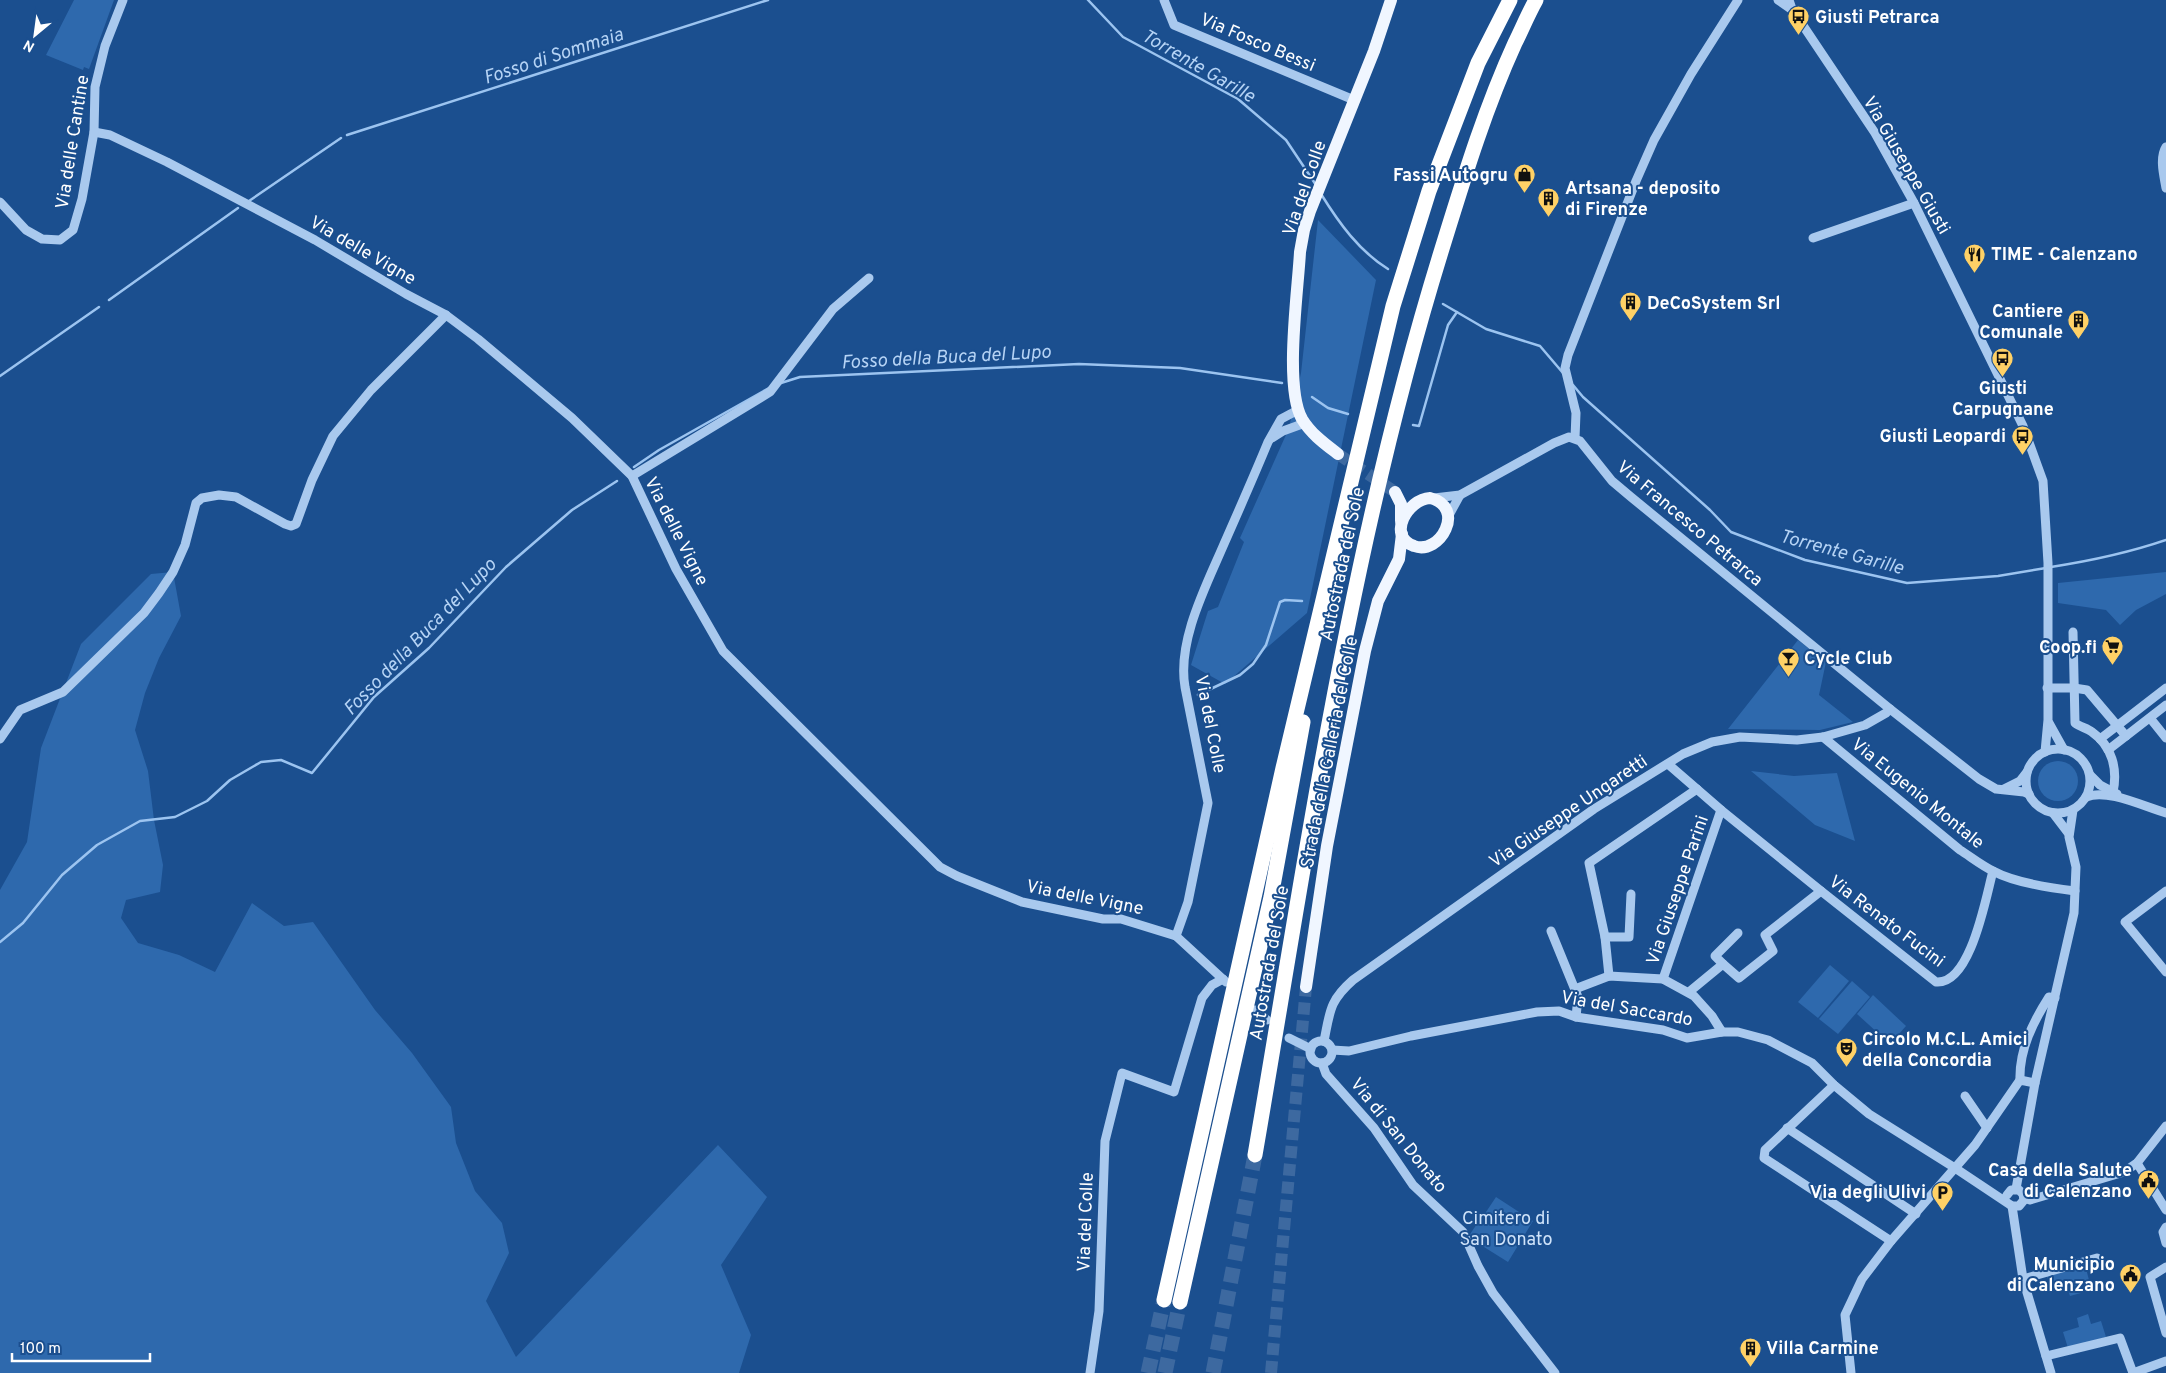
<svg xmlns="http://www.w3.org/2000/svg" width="2166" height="1373" font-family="Overpass,sans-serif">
  <rect width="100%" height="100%" fill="#1b4f8f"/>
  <g fill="#2e69ad">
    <path d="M74,0H114L89,69L84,67L83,70L46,55Z"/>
    <path d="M1318,220L1376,280L1307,613L1225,684L1191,665L1208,611L1218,607L1244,542L1240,538L1289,428L1301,373Z"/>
    <path d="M173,572L181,616L159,658L145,693L135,730L148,771L154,820L163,865L160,892L126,900L121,918L138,943L179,955L215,972L252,903L284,926L313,922L375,1010L412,1053L451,1107L456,1143L475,1191L502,1223L509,1253L486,1301L516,1357L718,1145L767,1197L721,1265L751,1335L739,1373H0V890L27,842L41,748L81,644L151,574Z"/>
    <path d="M2166,572V594L2136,610L2120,625L2106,610L2058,603V583Z"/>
    <path d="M1798,640L1826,662L1819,695L1853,722L1820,730L1728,729Z"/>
    <circle cx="2058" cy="781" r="20"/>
    <path d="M1751,771L1794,776L1837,773L1855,841L1815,825Z"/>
    <path d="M1830,965L1849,981L1818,1018L1798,1002Z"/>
    <path d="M1852,981L1870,997L1838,1034L1819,1019Z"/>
    <path d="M1873,995L1906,1026L1890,1044L1857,1014Z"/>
    <path d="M1496,1197L1533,1221L1508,1262L1468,1237L1479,1221L1485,1225L1488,1221L1482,1218Z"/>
    <path d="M2085,1265L2089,1280L2079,1284L2081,1293L2070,1296L2067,1287L2051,1291L2047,1276Z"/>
    <path d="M2088,1314L2091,1324L2101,1321L2106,1337L2068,1348L2063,1332L2079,1327L2077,1318Z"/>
  </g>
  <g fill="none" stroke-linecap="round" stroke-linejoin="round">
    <g stroke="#9cc4f0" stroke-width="2.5">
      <path d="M1088,0L1123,37L1238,99L1286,140L1316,185"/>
      <path d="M347,135L768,0"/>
      <path d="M1321,194C1339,223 1359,251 1388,269"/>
      <path d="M249,201L341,138"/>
      <path d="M109,300L238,208"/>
      <path d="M1443,304L1486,329L1540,346L1563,373"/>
      <path d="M0,376L99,307"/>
      <path d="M781,383L800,377L1079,364L1180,368L1282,383"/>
      <path d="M1573,385L1583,397L1710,510L1731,532L1805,560L1907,583L1998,576L2046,568"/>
      <path d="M1312,397L1328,408L1348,414"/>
      <path d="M1413,425L1419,426L1448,325L1457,312"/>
      <path d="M634,467L659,450L769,388"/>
      <path d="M2051,567C2090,561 2128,553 2166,540"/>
      <path d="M1198,695L1240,675L1253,664L1266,645L1280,602L1285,600L1302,601"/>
      <path d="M0,942L23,923L62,875L97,845L140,821L175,817L207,801L230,780L261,762L281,760L312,773L374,697L429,648L506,567L572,510L617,481"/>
    </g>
    <g stroke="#3d69a0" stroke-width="12" stroke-dasharray="12 6" stroke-linecap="butt">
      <path d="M1338,454L1395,492"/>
      <path d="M1271,1373L1306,987"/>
    </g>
    <g stroke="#3d69a0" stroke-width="15" stroke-dasharray="15 8" stroke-linecap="butt">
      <path d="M1148,1373L1164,1300"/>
      <path d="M1165,1373L1180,1302"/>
      <path d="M1213,1373L1255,1155"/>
    </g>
    <g stroke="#a9c9ee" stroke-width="9">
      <path d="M1164,0L1174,25L1354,100"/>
      <path d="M1778,0L1791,9"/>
      <path d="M1789,0L1792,9L1875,133L1914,203L2023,426L2043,481L2048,563V720L2045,752"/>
      <path d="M94,132L110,135L167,162L315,240L406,294L446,315L478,339L572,418L632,476L676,569L723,651L940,867L957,876L1022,902L1103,919H1121L1176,936L1226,982"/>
      <path d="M2166,147C2159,158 2164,176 2166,188"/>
      <path d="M0,202L26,230L42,239L60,240L73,230L82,199L94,132L95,87L105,46L123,0"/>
      <path d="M1813,238L1914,203"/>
      <path d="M1272,438L1283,431L1305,423"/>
      <path d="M1575,438L1576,413L1565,368L1568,355L1636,181L1654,140L1691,74L1738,0"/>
      <path d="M632,476L770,392L833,309L869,278"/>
      <path d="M1434,498L1460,495L1554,443L1569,437L1580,441L1612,481L1631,497L1890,709L1979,779L1996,789L2024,792L2029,794"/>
      <path d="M1448,517L1460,495"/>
      <path d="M2073,632L2075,723C2080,727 2087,728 2092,732C2112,746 2118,769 2113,792"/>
      <path d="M2047,688H2074L2087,690L2126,736"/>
      <path d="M2150,718L2166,738"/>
      <path d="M2049,723L2064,750"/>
      <path d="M1823,737L1960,850C1971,857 1981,865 1993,871C2015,883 2050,888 2075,891"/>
      <path d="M0,739L20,710L63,692L144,613L159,593L173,572L185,545L196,503L202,498L219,495L236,497L285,524L291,526L296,524L312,480L333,436L371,390L446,315"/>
      <path d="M2100,739L2166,688"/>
      <circle cx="2058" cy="781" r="32"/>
      <path d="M2108,750L2166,705"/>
      <path d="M1668,764L1721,810L1821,891L1936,982C1971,985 1986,896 1993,871"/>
      <path d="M2090,775L2100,785L2117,794"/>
      <path d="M2004,789L2020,781L2027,772"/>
      <path d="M2086,797C2107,788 2145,807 2166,813"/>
      <path d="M2053,813L2069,834"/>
      <path d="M2166,891L2125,922L2166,972"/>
      <path d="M1551,931L1578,997L1576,1017"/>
      <path d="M1176,936L1188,902L1208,803L1185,687C1177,641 1206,586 1224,544C1239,510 1254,476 1268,442L1281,419L1298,410"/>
      <path d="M1605,937H1629L1631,894"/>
      <path d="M1723,964L1715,956L1738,933"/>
      <path d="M1609,976L1605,937L1589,863L1697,789"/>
      <path d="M1663,979L1721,810"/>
      <path d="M1575,989L1609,976L1663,979L1694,996L1712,1016L1722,1032"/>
      <path d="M1689,992L1723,964L1739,978L1773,951L1765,935L1821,891"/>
      <path d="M1255,1010L1267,1020"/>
      <path d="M1289,1038L1311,1049"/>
      <path d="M1324,1041C1330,1012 1329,1001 1353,980L1594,809L1683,754L1712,742L1740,737L1797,740L1823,737L1865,725L1886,713L1890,709"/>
      <circle cx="1321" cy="1052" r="11"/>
      <path d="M1332,1050L1349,1051L1411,1036L1537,1012L1559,1011L1576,1017L1663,1030L1687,1038L1722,1032H1738L1768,1040L1812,1063L1834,1085L1869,1114L1955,1168L2012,1206H2019L2024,1200L2023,1194L2019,1190H2011L2007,1195"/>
      <path d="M1322,1063L1326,1074L1374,1128L1413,1185L1463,1232L1478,1266L1493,1293L1555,1373"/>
      <path d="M2020,1080C2019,1050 2033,1022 2049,997L2055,998"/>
      <path d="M1834,1085L1765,1150L1764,1158L1891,1241"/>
      <path d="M1965,1096L1987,1128"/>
      <path d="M1787,1128L1916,1214"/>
      <path d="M2137,1163L2166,1210"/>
      <path d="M2016,1189L2035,1083L2074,913L2076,867L2069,837L2073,810"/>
      <path d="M2024,1198L2030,1200L2124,1172L2137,1163L2166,1126"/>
      <path d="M2012,1206L2023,1279L2051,1373"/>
      <path d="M2166,1227L2163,1232L2166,1243"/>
      <path d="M2166,1267L2150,1277L2166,1333"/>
      <path d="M2023,1279L2097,1258"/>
      <path d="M2046,1356L2120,1338L2133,1373"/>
      <path d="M1090,1373L1099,1311L1105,1141L1122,1073L1174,1092L1202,998L1212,985L1223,979"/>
      <path d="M1851,1373L1845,1315L1862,1279L1891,1241L1975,1145L2020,1080L2035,1083"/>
      <path d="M2133,1373L2166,1361"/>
    </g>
    <g stroke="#f0f6ff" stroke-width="12">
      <path d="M1338,454C1325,444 1311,434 1302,419C1284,387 1298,291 1300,252L1304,230L1310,211L1374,51L1391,0"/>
      <path d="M1395,492L1401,504V521"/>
      <path d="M1430,498C1467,507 1440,556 1414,546C1386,536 1408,499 1430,498Z"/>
      <path d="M1306,987L1327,846L1365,651L1378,601L1399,559L1402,534"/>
    </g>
    <g stroke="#fff" stroke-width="15">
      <path d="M1255,1155C1307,852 1350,546 1441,252C1463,181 1484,111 1515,43C1522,29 1528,14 1536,0"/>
      <path d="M1164,1300L1283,768L1393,306L1429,191L1478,63L1510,0"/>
      <path d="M1180,1302L1271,897L1303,722"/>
    </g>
  </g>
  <defs>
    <symbol id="bus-pin" viewBox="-11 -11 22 30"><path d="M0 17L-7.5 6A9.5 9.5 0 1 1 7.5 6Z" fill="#ffd166" stroke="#1b4f8f"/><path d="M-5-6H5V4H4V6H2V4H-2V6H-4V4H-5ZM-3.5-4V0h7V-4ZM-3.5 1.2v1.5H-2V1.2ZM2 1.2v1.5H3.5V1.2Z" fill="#111"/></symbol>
    <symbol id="shop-pin" viewBox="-11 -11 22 30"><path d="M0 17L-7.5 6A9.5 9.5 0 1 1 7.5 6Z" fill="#ffd166" stroke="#1b4f8f"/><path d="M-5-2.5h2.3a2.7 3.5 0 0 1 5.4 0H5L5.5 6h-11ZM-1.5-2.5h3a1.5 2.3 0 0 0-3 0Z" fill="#111"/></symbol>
    <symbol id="building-pin" viewBox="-11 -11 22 30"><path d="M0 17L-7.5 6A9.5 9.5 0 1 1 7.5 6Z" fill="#ffd166" stroke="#1b4f8f"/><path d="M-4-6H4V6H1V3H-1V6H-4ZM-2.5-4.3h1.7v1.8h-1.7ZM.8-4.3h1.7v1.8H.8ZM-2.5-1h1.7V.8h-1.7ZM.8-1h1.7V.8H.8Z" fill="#111"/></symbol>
    <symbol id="restaurant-pin" viewBox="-11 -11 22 30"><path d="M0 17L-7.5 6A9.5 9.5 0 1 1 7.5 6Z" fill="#ffd166" stroke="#1b4f8f"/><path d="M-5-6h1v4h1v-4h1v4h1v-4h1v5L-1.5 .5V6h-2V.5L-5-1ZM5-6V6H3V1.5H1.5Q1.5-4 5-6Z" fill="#111"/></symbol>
    <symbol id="supermarket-pin" viewBox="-11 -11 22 30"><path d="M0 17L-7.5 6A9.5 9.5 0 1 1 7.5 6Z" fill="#ffd166" stroke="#1b4f8f"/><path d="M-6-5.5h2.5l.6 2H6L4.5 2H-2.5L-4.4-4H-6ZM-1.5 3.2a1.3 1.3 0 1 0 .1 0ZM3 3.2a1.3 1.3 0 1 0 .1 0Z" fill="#111"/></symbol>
    <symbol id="bar-pin" viewBox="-11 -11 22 30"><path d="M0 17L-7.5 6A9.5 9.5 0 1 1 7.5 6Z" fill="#ffd166" stroke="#1b4f8f"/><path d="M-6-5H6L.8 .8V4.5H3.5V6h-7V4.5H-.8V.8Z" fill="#111"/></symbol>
    <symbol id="theatre-pin" viewBox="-11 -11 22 30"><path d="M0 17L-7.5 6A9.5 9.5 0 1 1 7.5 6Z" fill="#ffd166" stroke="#1b4f8f"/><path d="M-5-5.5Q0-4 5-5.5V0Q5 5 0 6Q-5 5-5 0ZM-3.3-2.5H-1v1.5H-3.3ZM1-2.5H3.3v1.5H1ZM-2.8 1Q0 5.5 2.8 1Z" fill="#111"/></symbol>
    <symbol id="civic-pin" viewBox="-11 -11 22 30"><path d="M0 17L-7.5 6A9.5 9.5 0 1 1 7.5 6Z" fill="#ffd166" stroke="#1b4f8f"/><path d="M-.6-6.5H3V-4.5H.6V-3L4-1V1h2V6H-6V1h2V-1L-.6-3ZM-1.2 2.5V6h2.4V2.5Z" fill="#111"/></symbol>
    <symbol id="parking-pin" viewBox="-11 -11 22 30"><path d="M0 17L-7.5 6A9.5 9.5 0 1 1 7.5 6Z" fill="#ffd166" stroke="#1b4f8f"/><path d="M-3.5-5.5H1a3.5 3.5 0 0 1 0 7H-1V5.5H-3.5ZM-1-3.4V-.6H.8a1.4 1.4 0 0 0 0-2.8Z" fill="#111"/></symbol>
  </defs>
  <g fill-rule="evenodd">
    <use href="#bus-pin" x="1786" y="4" width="25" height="34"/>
    <use href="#shop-pin" x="1512" y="162" width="25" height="34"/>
    <use href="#building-pin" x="1536" y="186" width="25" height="34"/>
    <use href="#restaurant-pin" x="1962" y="242" width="25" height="34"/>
    <use href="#building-pin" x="1618" y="290" width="25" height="34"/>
    <use href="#building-pin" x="2066" y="308" width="25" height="34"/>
    <use href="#bus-pin" x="1990" y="346" width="25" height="34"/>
    <use href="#bus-pin" x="2010" y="424" width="25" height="34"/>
    <use href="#supermarket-pin" x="2100" y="634" width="25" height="34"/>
    <use href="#bar-pin" x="1776" y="646" width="25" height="34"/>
    <use href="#theatre-pin" x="1834" y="1036" width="25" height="34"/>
    <use href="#civic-pin" x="2136" y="1168" width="25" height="34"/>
    <use href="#parking-pin" x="1930" y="1180" width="25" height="34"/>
    <use href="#civic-pin" x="2118" y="1262" width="25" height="34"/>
    <use href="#building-pin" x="1738" y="1336" width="25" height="34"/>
  </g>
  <g text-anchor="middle" stroke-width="4" stroke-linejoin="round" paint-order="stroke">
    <g font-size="18" font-weight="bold" fill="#fff" stroke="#1b4f8f" text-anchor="start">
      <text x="1815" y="23">Giusti Petrarca</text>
      <text x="1508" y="181" text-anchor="end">Fassi Autogru</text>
      <text x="1565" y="194">Artsana - deposito<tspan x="1565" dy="21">di Firenze</tspan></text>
      <text x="1991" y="260">TIME - Calenzano</text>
      <text x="1647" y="309">DeCoSystem Srl</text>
      <text x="2063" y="317" text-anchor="end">Cantiere<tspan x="2063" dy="21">Comunale</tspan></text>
      <text x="2003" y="394" text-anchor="middle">Giusti<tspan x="2003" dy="21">Carpugnane</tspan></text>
      <text x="2006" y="442" text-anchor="end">Giusti Leopardi</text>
      <text x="2097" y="653" text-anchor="end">Coop.fi</text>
      <text x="1804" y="664">Cycle Club</text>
      <text x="1862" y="1045">Circolo M.C.L. Amici<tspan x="1862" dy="21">della Concordia</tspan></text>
      <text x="2132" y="1176" text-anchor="end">Casa della Salute<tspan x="2132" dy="21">di Calenzano</tspan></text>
      <text x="1926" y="1198" text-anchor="end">Via degli Ulivi</text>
      <text x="2115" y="1270" text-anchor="end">Municipio<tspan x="2115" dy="21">di Calenzano</tspan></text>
      <text x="1766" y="1354">Villa Carmine</text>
    </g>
    <g font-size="18" fill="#fff" stroke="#1b4f8f">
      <text transform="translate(1258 42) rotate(23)" y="6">Via Fosco Bessi</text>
      <text transform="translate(72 142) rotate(-81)" y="6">Via delle Cantine</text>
      <text transform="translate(1907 165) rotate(60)" y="6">Via Giuseppe Giusti</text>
      <text transform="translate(1304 188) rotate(-71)" y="6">Via del Colle</text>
      <text transform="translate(363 250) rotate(30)" y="6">Via delle Vigne</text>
      <text transform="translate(1690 523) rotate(40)" y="6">Via Francesco Petrarca</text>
      <text transform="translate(677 531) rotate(63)" y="6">Via delle Vigne</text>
      <text transform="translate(1342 564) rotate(-78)" y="6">Autostrada del Sole</text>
      <text transform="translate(1211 724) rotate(79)" y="6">Via del Colle</text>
      <text transform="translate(1329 752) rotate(-79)" y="6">Strada della Galleria del Colle</text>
      <text transform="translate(1918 793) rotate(39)" y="6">Via Eugenio Montale</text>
      <text transform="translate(1568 811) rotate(-34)" y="6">Via Giuseppe Ungaretti</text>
      <text transform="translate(1677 890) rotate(-71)" y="6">Via Giuseppe Parini</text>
      <text transform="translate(1085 897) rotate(11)" y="6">Via delle Vigne</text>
      <text transform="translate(1887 921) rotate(37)" y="6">Via Renato Fucini</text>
      <text transform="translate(1269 963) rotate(-80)" y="6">Autostrada del Sole</text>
      <text transform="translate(1627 1008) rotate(10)" y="6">Via del Saccardo</text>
      <text transform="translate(1399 1135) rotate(51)" y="6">Via di San Donato</text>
      <text transform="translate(1085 1222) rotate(-88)" y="6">Via del Colle</text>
    </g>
    <g font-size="18" fill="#cfe3fa" stroke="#1b4f8f">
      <text x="1506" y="1224">Cimitero di<tspan x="1506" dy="21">San Donato</tspan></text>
    </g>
    <g font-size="19" font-style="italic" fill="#b5d3f5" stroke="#1b4f8f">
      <text transform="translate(553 55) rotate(-18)" y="7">Fosso di Sommaia</text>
      <text transform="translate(1199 65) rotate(30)" y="7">Torrente Garille</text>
      <text transform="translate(946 356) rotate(-3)" y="7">Fosso della Buca del Lupo</text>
      <text transform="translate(1842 551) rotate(15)" y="7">Torrente Garille</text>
      <text transform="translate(419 636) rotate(-46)" y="7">Fosso della Buca del Lupo</text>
    </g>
  </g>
  <g transform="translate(35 35) rotate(209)" stroke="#1b4f8f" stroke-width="4" paint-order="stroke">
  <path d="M0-4L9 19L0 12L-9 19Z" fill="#ffffff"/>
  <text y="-8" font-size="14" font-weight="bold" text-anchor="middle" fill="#ffffff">N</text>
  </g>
  <path d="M12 1353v8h138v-8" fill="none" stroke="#ffffff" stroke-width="2.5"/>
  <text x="20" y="1353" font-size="15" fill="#ffffff" stroke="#1b4f8f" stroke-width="4" paint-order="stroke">100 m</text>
</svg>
